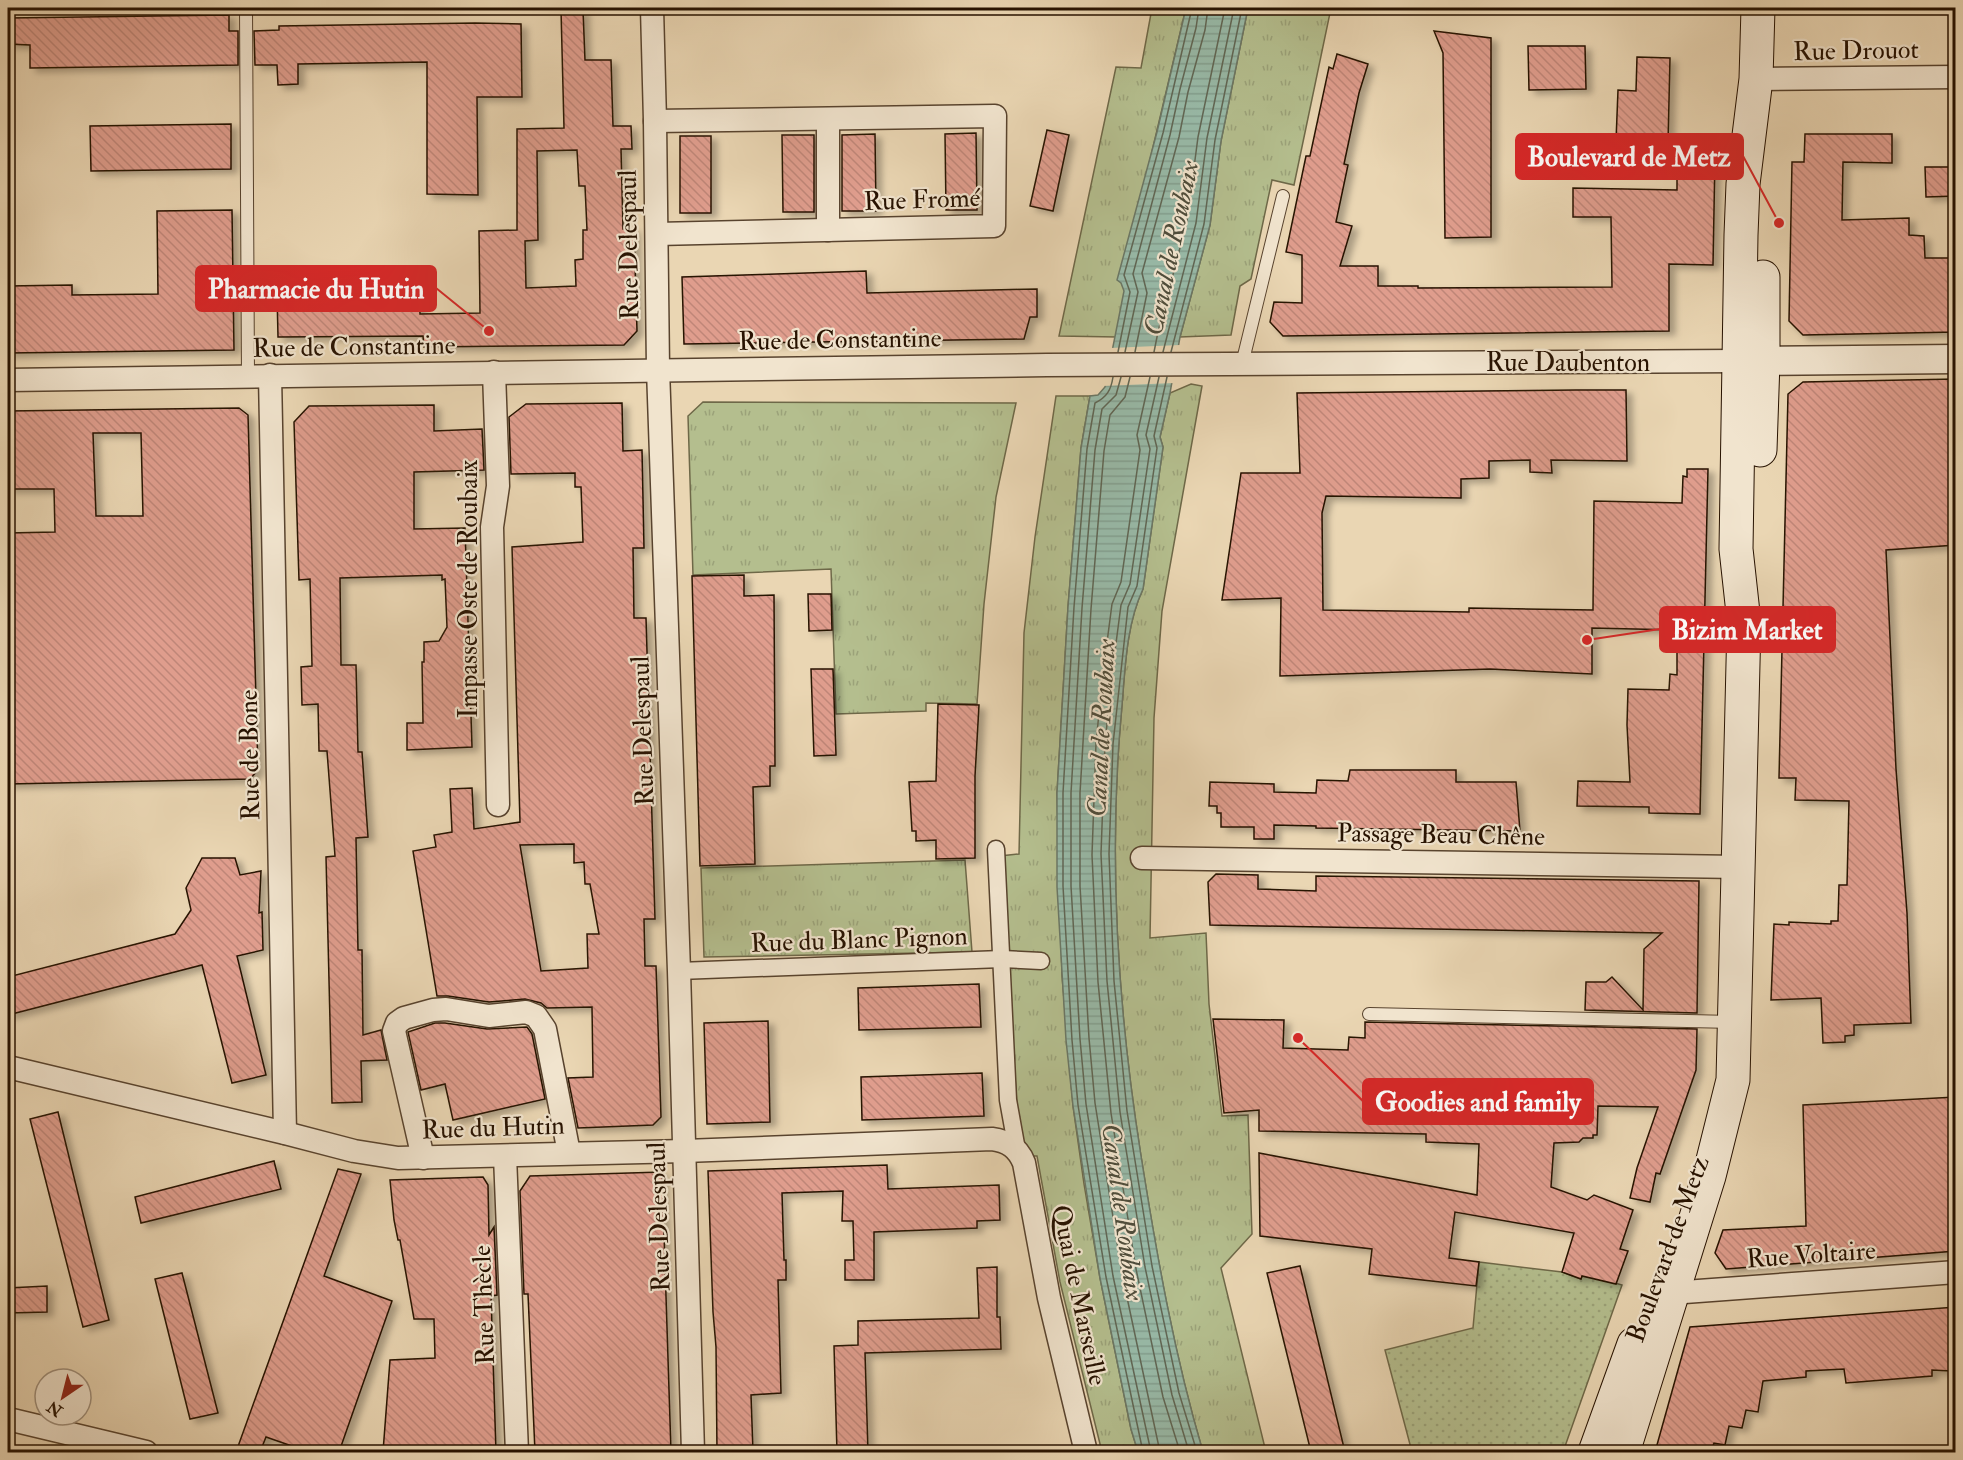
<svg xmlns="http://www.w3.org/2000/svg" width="1963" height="1460" font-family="'IM FELL Double Pica',serif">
  <defs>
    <pattern id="grass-tufts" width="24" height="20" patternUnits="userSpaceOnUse" patternTransform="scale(1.5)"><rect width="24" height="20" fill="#b4be8e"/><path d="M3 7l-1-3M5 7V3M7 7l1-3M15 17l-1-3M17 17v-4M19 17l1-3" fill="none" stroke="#9ba279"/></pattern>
    <pattern id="park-dots" width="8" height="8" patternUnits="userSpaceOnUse" patternTransform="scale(1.5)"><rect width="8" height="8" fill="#b4be8e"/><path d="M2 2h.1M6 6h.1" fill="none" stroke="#9ba279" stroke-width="1.8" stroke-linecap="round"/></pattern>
    <pattern id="water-rules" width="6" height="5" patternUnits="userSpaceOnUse" patternTransform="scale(1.5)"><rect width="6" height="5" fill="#98baa8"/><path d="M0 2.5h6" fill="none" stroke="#839f8f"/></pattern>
    <pattern id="building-back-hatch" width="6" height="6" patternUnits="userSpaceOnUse" patternTransform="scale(1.5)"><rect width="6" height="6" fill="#df9d8d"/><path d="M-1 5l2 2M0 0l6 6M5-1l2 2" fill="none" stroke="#bf8678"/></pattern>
    <filter id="shadow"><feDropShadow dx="6" dy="4" stdDeviation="3" flood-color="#0004"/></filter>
  </defs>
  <rect width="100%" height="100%" fill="#ead6b3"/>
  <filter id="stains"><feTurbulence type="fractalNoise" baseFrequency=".00333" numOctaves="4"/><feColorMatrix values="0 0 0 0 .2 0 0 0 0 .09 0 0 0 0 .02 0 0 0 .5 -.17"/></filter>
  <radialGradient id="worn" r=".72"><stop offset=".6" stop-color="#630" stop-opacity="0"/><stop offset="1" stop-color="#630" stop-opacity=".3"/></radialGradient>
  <g fill="url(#grass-tufts)" stroke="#6e6848" stroke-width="1.5">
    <path d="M1152,8H1186L1121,282L1125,291L1117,337L1059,336L1116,67L1141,68Z"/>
    <path d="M1248,8H1282L1330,13L1294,185L1272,180L1251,279L1240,286L1231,335L1180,337L1210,225L1221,141Z"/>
    <path d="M1191,384L1202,386L1162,611L1154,718L1150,938L1206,933L1209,1004L1222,1116L1248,1115L1252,1234L1221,1268L1266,1452H1203C1174,1354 1157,1257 1141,1156C1118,1011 1108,863 1121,717C1125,675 1125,627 1143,589L1163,447L1160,437L1170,393Z"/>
    <path d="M1056,396H1090L1081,448L1068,607L1057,793L1062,976L1073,1106L1084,1184L1100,1278L1131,1429L1138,1452H1102L1060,1282L1037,1156H1029L1019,1135L1000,856L1019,854L1024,633L1035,537Z"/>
    <path d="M703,402L1016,403L996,497L984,604L977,704L926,703V711L836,714L831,569L693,575L688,416Z"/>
    <path d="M965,860L972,952L704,957L701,868Z"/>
  </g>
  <path fill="url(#park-dots)" stroke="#6e6848" stroke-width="1.5" d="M1479,1262L1562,1272L1581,1279L1583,1274L1622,1285L1563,1452H1412L1385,1350L1473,1328Z"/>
  <path fill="url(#water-rules)" stroke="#6b7765" stroke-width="1.5" d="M1186,8H1248L1221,141L1210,225L1180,337L1170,393L1160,437L1163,447L1143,589C1125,627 1125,675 1121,717C1108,863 1118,1011 1141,1156C1157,1257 1174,1354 1203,1452H1138L1131,1429L1100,1278L1073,1106L1066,1040L1057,887V793L1068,607L1081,448L1090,396L1098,395L1105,387L1124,291L1121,283L1117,280L1157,132Z"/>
  <path fill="#ead6b3" d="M1180,345L1175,383L1102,386L1109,348Z"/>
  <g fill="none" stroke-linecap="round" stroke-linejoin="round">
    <g stroke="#606654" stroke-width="1.5">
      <path d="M1118,352L1130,292L1124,275L1163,133L1192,8"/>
      <path d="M1125,352L1138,292L1133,274L1170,135L1180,89L1196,28L1199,8"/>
      <path d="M1135,352L1147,293L1142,273L1179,137L1188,92L1205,30L1208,8"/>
      <path d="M1154,352L1158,332L1187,221L1198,137L1225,8"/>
      <path d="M1163,352L1196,223L1207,138L1234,8"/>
      <path d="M1171,352L1204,224L1215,140L1242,8"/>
      <path d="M1113,377C1111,390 1107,397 1095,403L1087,449L1074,607L1063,793V886L1072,1040L1078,1105L1106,1277L1143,1452"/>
      <path d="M1121,377L1116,395L1102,409L1095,450L1082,608L1071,793V886L1080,1039L1086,1104L1113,1276L1151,1452"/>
      <path d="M1130,377L1125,397L1110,415L1104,451L1091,609L1080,793V886L1089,1038L1095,1103L1122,1274L1160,1452"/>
      <path d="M1150,377L1137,435L1140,450L1121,582L1112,604L1103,673L1096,743L1092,855L1098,982L1111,1113L1136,1269L1163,1397L1180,1452"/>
      <path d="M1159,377L1146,435L1150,449L1130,584L1121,605L1112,674L1105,744L1101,854L1107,981L1120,1112L1145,1267L1172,1395L1189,1452"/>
      <path d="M1167,377L1154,436L1157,448L1137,586L1128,607L1113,744L1109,854L1114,981L1127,1111L1152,1266L1179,1393L1197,1452"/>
    </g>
  </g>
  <g fill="url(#building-back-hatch)" stroke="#271201" stroke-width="1.5" fill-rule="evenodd" filter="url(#shadow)">
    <path d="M561,10H583L585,60H611L613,126H631L632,149H621L623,229H634L637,331L624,345L424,347L423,336L278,337L277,293L349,292L350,277L419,276L420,314L480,313L479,231L517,230V129L564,128ZM577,150L579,186H585L587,230H583V259L575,260L576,286L526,288L525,241L538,240L537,151Z"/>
    <path d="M229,15V31H238V65L30,68V45L8,44V18Z"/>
    <path d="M475,23L521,24L522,97H477L478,195L427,194V62L298,64V84L278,85L277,65H255L254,31L279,30V26Z"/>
    <path d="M1434,31L1491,38V237L1445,238L1443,53Z"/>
    <path d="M1528,46H1585L1586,89L1529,90Z"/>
    <path d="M1337,54L1368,64L1359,93L1344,164L1348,165L1336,222L1352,226L1340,266H1378V286H1418V288L1612,287L1611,217H1573V188L1677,190V158L1715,156L1713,265L1669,264V331L1283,336L1270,322L1274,302L1302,303V255L1286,252L1306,156H1310L1329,67L1333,69Z"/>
    <path d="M1637,57L1670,58L1668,143L1616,141L1618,90L1636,91Z"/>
    <path d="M231,124V169L91,171L90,126Z"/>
    <path d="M1047,130L1069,135L1053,211L1030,206Z"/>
    <path d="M976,133L977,210H946L945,134Z"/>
    <path d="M875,134L876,211H842V135Z"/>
    <path d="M1805,134H1892V163L1843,162L1842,220L1909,218V235L1924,236L1925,258H1956V332L1803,335L1789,321L1792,162H1804Z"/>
    <path d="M782,135H814V212H783Z"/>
    <rect x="680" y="136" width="31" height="77"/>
    <path d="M1925,167H1956V196L1926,197Z"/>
    <path d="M232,210L234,350L8,353V286L72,285V295L158,294L157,211Z"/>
    <path d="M866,271L867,293L1037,289V317H1030L1024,339L684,344L682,277Z"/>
    <path d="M1956,379V545L1886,550L1896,769L1907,913L1911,1023L1854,1025V1035L1845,1036V1042L1823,1043L1821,998L1771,1000L1774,924L1789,925V922L1831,924V921H1838L1839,885H1847L1849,801L1795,800L1796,778H1779L1788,394L1803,382Z"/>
    <path d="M1576,390H1626L1627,461L1551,460L1552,473L1530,472V460L1489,461V478L1461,479V498L1326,496L1322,513L1323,610L1469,612V608L1593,610L1594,501L1682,503L1683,476L1687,477V469H1708L1700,814L1649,813V807L1577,806L1578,781L1630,782L1627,725L1628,689L1669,690L1670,674L1677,675V630L1592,628V674L1490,669L1280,676L1281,598L1222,600L1241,473H1300L1297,393Z"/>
    <path d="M622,403L623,451L642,450L644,548H633L634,618H646L655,919H644L645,966H656L661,1117L653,1125L578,1128L568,1078L593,1077L592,1007L547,1008L541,1003L525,999L489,1002L448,996H437L413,851L436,847L434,835L452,832L450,789L472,788L474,829L520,822L512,547L583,542L581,487H575V473L511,474L509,417L526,404ZM574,844V863L584,862L585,884H590L599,934H587L588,968L541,971L520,845Z"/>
    <path d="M434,405V431L482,429L484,470L414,472V529L465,528L472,747L407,750V723H423L422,662H424V642L439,641L447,627L445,579L442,580V575L340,578L341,665H356L358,752H362L368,837L356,838L358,950H362L363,1035L381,1030L387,1060L361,1061L362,1102L332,1103L326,857L335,856L327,751H319L318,704L302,705L301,667L312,666L310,579L299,580L294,422L309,406Z"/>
    <path d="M239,408L248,415L258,770L250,779L8,784V533L55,532L54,489H8V411ZM93,433H141L143,516H96Z"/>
    <path d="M744,575V596L774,595L775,766H770V786L753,787L755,864L700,866L692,576Z"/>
    <path d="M808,594H831L832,630L809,631Z"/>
    <path d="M811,669H833L836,755L814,756Z"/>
    <path d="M938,704L979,705L975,776V858L936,859V840L916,841V831H912L909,782L936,781Z"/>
    <path d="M1350,770H1456V782H1516L1520,831L1316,828V826L1274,825V839H1254V827H1221V813H1217V806H1209L1210,782L1274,784V792L1316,793L1317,780L1348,781Z"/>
    <path d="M202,858H235L240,875L261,871L259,913L262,912L263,950L237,956L266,1075L232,1083L202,965L8,1015V977L175,934L191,910L186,888Z"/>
    <path d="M1216,874L1258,875V889L1316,891V876L1699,881L1697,1013L1585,1010L1586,982H1606L1612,977L1643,1010L1644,949L1662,933L1210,925L1208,882Z"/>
    <path d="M979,984L981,1027L859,1030L858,988Z"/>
    <path d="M1213,1019L1284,1020L1283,1048L1348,1050L1349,1037L1365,1038V1022L1697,1029L1696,1070L1660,1174L1656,1173L1650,1202L1630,1198L1637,1168L1658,1107L1598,1106L1597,1135H1593V1138H1583L1579,1142L1554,1143L1551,1187L1587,1200L1594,1195L1633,1210L1620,1249L1628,1251L1616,1284L1582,1276L1581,1279L1562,1272L1574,1233L1455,1212L1449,1258L1479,1262L1476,1286L1369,1274L1372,1249L1260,1236L1259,1153L1477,1195L1479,1144L1426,1142V1134L1259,1131V1110L1224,1113Z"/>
    <path d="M768,1021L770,1122L707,1124L704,1023Z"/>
    <path d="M435,1023H445L487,1029L527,1027L532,1034L545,1099L453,1120L445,1084L421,1090L408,1032Z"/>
    <path d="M982,1073L984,1116L862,1120L861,1077Z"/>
    <path d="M1956,1097V1251L1726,1269L1715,1253L1723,1230L1806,1226L1803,1105Z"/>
    <path d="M58,1112L109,1320L83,1327L30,1119Z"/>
    <path d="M274,1161L281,1189L141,1223L135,1197Z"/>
    <path d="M887,1165L888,1189L999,1185L1000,1220L977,1221V1228L874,1232V1280H845V1260H854L853,1221H842L843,1191L782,1193L784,1260H786V1280H778L781,1393L751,1395L753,1452H717L716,1347L713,1312L708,1171Z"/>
    <path d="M338,1169L361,1174L324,1276L392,1301L339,1452H309L266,1437L260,1452H236Z"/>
    <path d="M662,1172L671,1452H535L528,1294H524L520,1191L530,1176Z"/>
    <path d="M483,1177L488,1185L489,1235L494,1227L497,1295L491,1296L496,1452H383L390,1360L435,1358L434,1319H414L400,1240H398L394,1220L390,1180Z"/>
    <path d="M1300,1266L1345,1452H1311L1267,1273Z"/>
    <path d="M997,1267V1317H1000L1001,1349L865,1353L868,1452H837L834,1346L858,1345V1321L979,1318L977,1268Z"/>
    <path d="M182,1273L218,1413L190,1419L155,1279Z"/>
    <path d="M47,1286V1312L8,1313V1288Z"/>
    <path d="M1956,1307V1367H1951V1371L1932,1370V1376L1846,1383L1844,1369L1806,1371V1377L1763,1381L1758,1412L1746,1410L1742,1428L1729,1426L1725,1445L1714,1443L1711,1452H1655L1690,1327Z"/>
  </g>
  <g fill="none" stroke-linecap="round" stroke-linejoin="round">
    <defs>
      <g id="service">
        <path d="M246,8L248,376"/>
        <path d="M1242,364L1283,196"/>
        <path d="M1369,1014L1734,1022"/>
      </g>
      <g id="pedestrian">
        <path d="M996,849L1008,1100L1017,1150"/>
        <path d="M679,971L1002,959L1041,961"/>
      </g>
      <g id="minor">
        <path d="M652,8L655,121L658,369L679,971L693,1452"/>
        <path d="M1756,79L1956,77"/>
        <path d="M828,119V230"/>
        <path d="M655,121L995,116L994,226L657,234"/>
        <path d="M494,372L498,486L492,527L498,805"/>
        <path d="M270,375L285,1133"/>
        <path d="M8,380L1047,365L1739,361"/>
        <path d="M1142,858L1739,867"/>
        <path d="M8,1067L285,1133L354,1151L398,1158L685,1151L992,1139C1008,1141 1018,1148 1024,1163L1049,1298L1086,1452"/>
        <path d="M505,1156L517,1452"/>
        <path d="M423,1158L394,1031L397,1023L404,1018L433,1010L446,1009L489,1016L526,1012L536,1016L545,1029L569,1153"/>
        <path d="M1671,1293L1956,1272"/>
        <path d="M8,1419L146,1452"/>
      </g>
      <path id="tertiary" d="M1742,361L1956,359"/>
      <g id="secondary">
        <path d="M1760,450L1763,361V277"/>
        <path d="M1595,1452L1634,1344"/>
        <path d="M1623,1452L1709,1176L1733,1080L1744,622L1736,549L1741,235L1743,184L1756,79L1758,8"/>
      </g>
    </defs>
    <use href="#service" stroke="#58432e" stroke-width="14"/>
    <use href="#pedestrian" stroke="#58432e" stroke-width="19"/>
    <use href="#minor" stroke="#58432e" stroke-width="25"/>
    <use href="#tertiary" stroke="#58432e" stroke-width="31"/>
    <use href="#secondary" stroke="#271201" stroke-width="35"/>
    <use href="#service" stroke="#f1e4ce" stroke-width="12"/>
    <use href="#pedestrian" stroke="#f1e4ce" stroke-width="16"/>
    <use href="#minor" stroke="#f1e4ce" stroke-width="22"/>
    <use href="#tertiary" stroke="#f1e4ce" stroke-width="28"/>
    <use href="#secondary" stroke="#f1e4ce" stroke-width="33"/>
  </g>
  <g text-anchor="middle" stroke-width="4.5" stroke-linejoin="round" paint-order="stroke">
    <g font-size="26" fill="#271201" stroke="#f1e4ce">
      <text transform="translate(1856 50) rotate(-1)" y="9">Rue Drouot</text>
      <text transform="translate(922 199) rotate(-2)" y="9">Rue Fromé</text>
      <text transform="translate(628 245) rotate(-91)" y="9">Rue Delespaul</text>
      <text transform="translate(840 339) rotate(-1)" y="9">Rue de Constantine</text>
      <text transform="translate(354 346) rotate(-1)" y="9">Rue de Constantine</text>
      <text x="1568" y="371">Rue Daubenton</text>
      <text transform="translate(468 589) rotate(-90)" y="9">Impasse Oste de Roubaix</text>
      <text transform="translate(642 731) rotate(-92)" y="9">Rue Delespaul</text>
      <text transform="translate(249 755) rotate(-91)" y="9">Rue de Bone</text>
      <text transform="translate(1441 834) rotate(1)" y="9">Passage Beau Chêne</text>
      <text transform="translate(859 939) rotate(-2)" y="9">Rue du Blanc Pignon</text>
      <text transform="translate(493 1127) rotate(-2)" y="9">Rue du Hutin</text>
      <text transform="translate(658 1217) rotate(-92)" y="9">Rue Delespaul</text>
      <text transform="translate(1667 1249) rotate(-70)" y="9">Boulevard de Metz</text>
      <text transform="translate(1811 1254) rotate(-4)" y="9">Rue Voltaire</text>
      <text transform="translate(1080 1295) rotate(78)" y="9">Quai de Marseille</text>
      <text transform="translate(483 1305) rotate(-92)" y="9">Rue Thècle</text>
    </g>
    <g font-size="27" font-style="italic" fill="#4f4d3b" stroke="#f1e4ce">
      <text transform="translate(1171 248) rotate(-78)" y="9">Canal de Roubaix</text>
      <text transform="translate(1101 728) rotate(-87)" y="9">Canal de Roubaix</text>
      <text transform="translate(1123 1212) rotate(82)" y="9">Canal de Roubaix</text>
    </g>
  </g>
  <path fill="none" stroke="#d62828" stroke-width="2" d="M1779 223L1743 156M489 331L436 288M1587 640L1660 629M1298 1038L1363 1101"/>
  <g fill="#d62828" stroke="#f1e4ce" stroke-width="2">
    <circle cx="1779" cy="223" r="6"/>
    <circle cx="489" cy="331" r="6"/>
    <circle cx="1587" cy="640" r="6"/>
    <circle cx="1298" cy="1038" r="6"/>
  </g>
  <g fill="#d62828" stroke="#d62828" stroke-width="2">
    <rect x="1516" y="134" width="227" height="45" rx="6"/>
    <rect x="196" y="266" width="240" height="45" rx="6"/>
    <rect x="1660" y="607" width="175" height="45" rx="6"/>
    <rect x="1363" y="1079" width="230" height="45" rx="6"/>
  </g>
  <g font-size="27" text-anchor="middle" font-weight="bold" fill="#fff">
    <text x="1629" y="166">Boulevard de Metz</text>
    <text x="316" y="298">Pharmacie du Hutin</text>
    <text x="1747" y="639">Bizim Market</text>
    <text x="1478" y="1111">Goodies and family</text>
  </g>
  <rect width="1963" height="1460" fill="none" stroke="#ead6b3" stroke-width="30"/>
  <rect x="9" y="9" width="1945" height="1442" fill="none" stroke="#271201" stroke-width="3"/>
  <rect x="15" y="15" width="1933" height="1430" fill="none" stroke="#271201" stroke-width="1.5"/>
  <g transform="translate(63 1397) rotate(215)"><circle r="28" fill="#f1e4ce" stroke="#a0907c" stroke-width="1.5"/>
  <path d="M0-4.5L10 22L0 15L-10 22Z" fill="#8f2418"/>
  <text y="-9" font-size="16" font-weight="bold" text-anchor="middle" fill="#271201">N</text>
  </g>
  <rect width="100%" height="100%" filter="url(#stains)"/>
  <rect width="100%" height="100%" fill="url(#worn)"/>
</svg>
